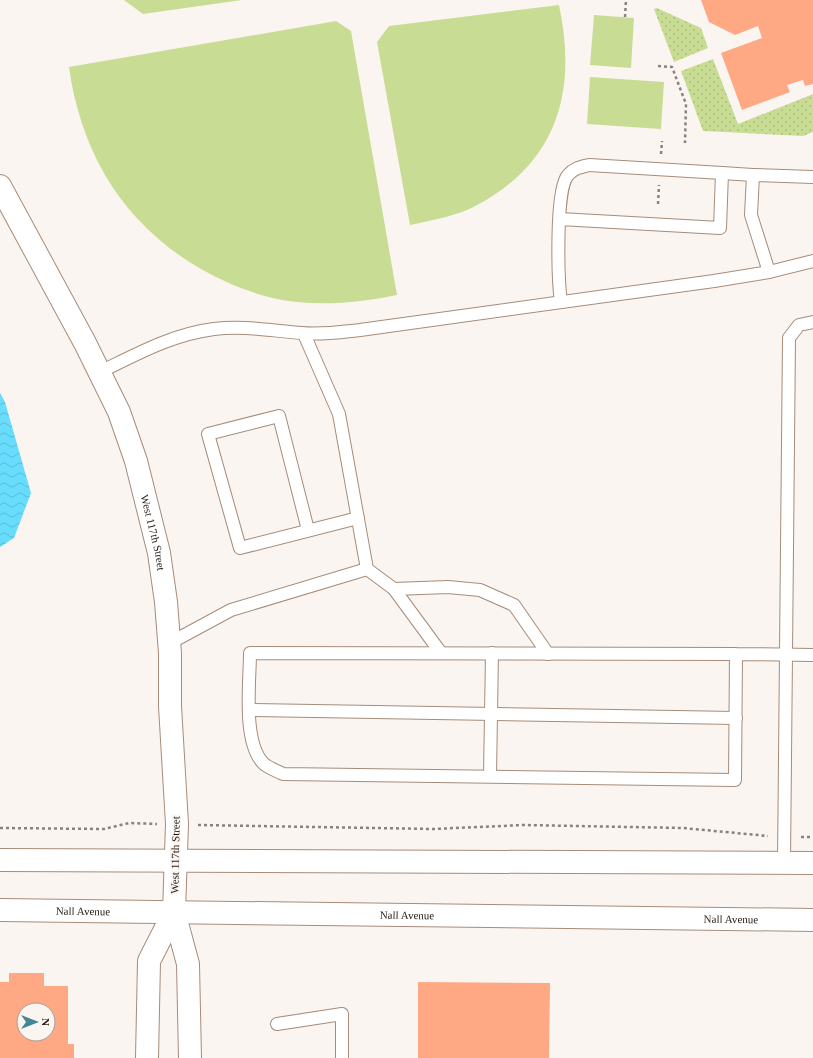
<svg xmlns="http://www.w3.org/2000/svg" width="813" height="1058" font-family="'Times New Roman',serif">
  <defs>
    <pattern id="green-dots" width="8" height="8" patternUnits="userSpaceOnUse"><rect width="8" height="8" fill="#c8dd93"/><path d="M2 2h.1M6 6h.1" fill="none" stroke="#acbd7e" stroke-width="1.8" stroke-linecap="round"/></pattern>
    <pattern id="water-waves" width="16" height="10" patternUnits="userSpaceOnUse"><rect width="16" height="10" fill="#68dcfd"/><path d="M0 5q4-4 8 0t8 0" fill="none" stroke="#5abcd8"/></pattern>
  </defs>
  <rect width="100%" height="100%" fill="#fbf5f1"/>
  <g fill="url(#green-dots)">
    <path d="M657,8L701,28L708,48L674,62L654,9Z"/>
    <path d="M713,59L738,124L813,94V132L803,136L703,131L681,71Z"/>
  </g>
  <g fill="#c8dd93">
    <path d="M124,0H242L143,14Z"/>
    <path d="M559,5C577,89 559,160 479,204C458,216 433,220 410,225L377,42L389,26Z"/>
    <path d="M594,15L634,18L631,68L590,65Z"/>
    <path d="M336,21L351,31L397,295C358,303 316,307 277,299C250,293 224,282 201,269C124,225 81,154 69,67Z"/>
    <path d="M590,77L664,82L661,129L587,124Z"/>
  </g>
  <path fill="url(#water-waves)" d="M0,393L5,402L31,493L14,538L0,547Z"/>
  <g fill="#ffa884" fill-rule="evenodd">
    <path d="M701,0H813V84L805,86L803,80L787,85L790,92L742,110L721,53L762,38L758,26L735,35L709,22Z"/>
    <path d="M9,973H44V986H68V1044H74V1058H0V982H9ZM24,1010H48V1034H24Z"/>
    <path d="M418,982L550,983L549,1058H418Z"/>
  </g>
  <g fill="none" stroke-linecap="round" stroke-linejoin="round">
    <defs>
      <g id="lane">
        <path d="M722,173L753,175"/>
        <path d="M560,219L720,228L722,173L589,165C581,167 574,168 568,175C555,189 558,281 561,302"/>
        <path d="M769,272L751,215L753,175L813,177"/>
        <path d="M304,334L339,414L367,569L394,589L448,587L480,590L514,605L548,654"/>
        <path d="M100,372C137,354 173,334 214,329C243,325 273,331 302,333C321,335 341,332 360,330L714,281L769,272L813,261"/>
        <path d="M308,530L279,416L208,434L240,548L358,518"/>
        <path d="M394,589L441,653"/>
        <path d="M168,644L231,610L367,569"/>
        <path d="M736,654L735,780L283,774C277,771 269,768 264,764C242,743 250,681 250,653L736,654L813,655"/>
        <path d="M249,710L736,718"/>
        <path d="M490,776L492,653"/>
        <path d="M784,863L789,338L799,325L813,322"/>
        <path d="M277,1024L342,1014V1058"/>
      </g>
      <g id="street">
        <path id="s1" d="M0,186L85,343L119,412L136,461L159,553L166,602L170,653V706L177,824L174,912L188,964L190,1058"/>
        <path d="M147,1058L149,961L174,912"/>
      </g>
      <g id="secondary">
        <path d="M0,860L813,863"/>
        <path id="s2" d="M0,910L813,920"/>
      </g>
    </defs>
    <use href="#lane" stroke="#a68c79" stroke-width="14"/>
    <use href="#street" stroke="#a68c79" stroke-width="24"/>
    <use href="#secondary" stroke="#a68c79" stroke-width="24"/>
    <g stroke="#89817b" stroke-width="2.5" stroke-dasharray="3 3" stroke-linecap="butt">
      <path d="M625,17L626,0"/>
      <path d="M658,66L672,67L686,104L685,143"/>
      <path d="M661,154L662,141"/>
      <path d="M658,204L659,185"/>
      <path d="M198,825L433,829L524,825L683,828L768,836"/>
      <path d="M0,828L104,829L129,823L157,824"/>
      <path d="M801,837H813"/>
    </g>
    <use href="#lane" stroke="#fff" stroke-width="12"/>
    <use href="#street" stroke="#fff" stroke-width="22"/>
    <use href="#secondary" stroke="#fff" stroke-width="22"/>
  </g>
  <g text-anchor="middle" stroke-width="3.5" stroke-linejoin="round" paint-order="stroke">
    <g font-size="11" fill="#261c14" stroke="#fbf5f1">
      <text dy="4" stroke="none"><textPath href="#s1" startOffset="381">West 117th Street</textPath></text>
      <text transform="translate(175 855) rotate(-89)" y="4">West 117th Street</text>
      <text dy="4" stroke="none"><textPath href="#s2" startOffset="83">Nall Avenue</textPath></text>
      <text dy="4" stroke="none"><textPath href="#s2" startOffset="407">Nall Avenue</textPath></text>
      <text dy="4" stroke="none"><textPath href="#s2" startOffset="731">Nall Avenue</textPath></text>
    </g>
  </g>
  <g transform="translate(36 1022) rotate(90)"><circle r="19" fill="#fbf5f1" stroke="#a69e99"/>
  <path d="M0-3L7 15L0 10L-7 15Z" fill="#438795"/>
  <text y="-6" font-size="11" font-weight="bold" text-anchor="middle" fill="#261c14">N</text>
  </g>
</svg>
